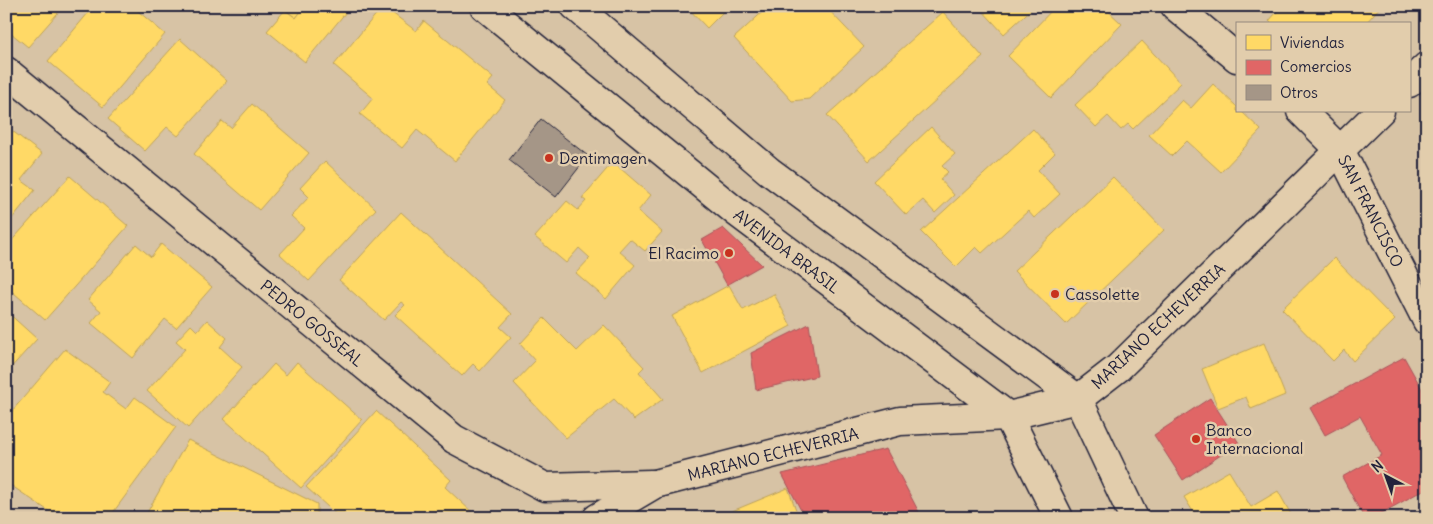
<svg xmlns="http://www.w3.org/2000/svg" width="1433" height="524" viewBox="0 0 1433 524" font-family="Delius,sans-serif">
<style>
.homes{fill:#ffd966;stroke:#bda259}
.shops{fill:#e06666;stroke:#a75259}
.building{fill:#a59687;stroke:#22223b}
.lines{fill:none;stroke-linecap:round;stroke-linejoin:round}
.street-casing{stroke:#22223b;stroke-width:31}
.secondary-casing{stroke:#22223b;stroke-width:31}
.street{stroke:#e2cdac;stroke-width:28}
.secondary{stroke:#e2cdac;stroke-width:28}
.poi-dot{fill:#c8321e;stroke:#e2cdac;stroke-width:2}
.labels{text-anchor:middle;stroke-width:5;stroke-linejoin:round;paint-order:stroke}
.poi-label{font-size:16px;fill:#22223b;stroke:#e2cdac;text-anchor:start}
.street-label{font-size:16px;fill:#22223b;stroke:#e2cdac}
</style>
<rect width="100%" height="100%" fill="#d7c3a5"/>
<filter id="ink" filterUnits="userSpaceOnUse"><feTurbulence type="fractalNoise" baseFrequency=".02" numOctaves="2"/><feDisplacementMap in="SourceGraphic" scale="10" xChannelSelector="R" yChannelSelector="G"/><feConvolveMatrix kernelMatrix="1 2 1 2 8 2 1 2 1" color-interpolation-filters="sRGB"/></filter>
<g filter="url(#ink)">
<g class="homes">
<path d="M6 6H64L28 47 6 29Z"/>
<path d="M94 6H98L104 11 109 6H132L165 34 103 107 48 61Z"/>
<path d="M281 6H305L296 18Z"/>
<path d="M305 6H351L305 62 267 31 285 10 296 18Z"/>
<path d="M383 6 416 31 424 21 493 78 487 85 505 100 455 161 417 130 402 148 360 114 373 98 334 65Z"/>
<path d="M686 6H729L707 28Z"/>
<path d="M769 6H825L864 47 809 99 792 101 734 38Z"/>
<path d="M981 6H1035L1004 34 980 8Z"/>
<path d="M1056 6H1103L1122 24 1051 98 1008 56Z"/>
<path d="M1282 6H1381L1365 24H1272L1269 21Z"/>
<path d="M943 12 983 57 869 161 827 115Z"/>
<path d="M180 39 227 81 178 136 167 127 145 151 108 119Z"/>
<path d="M1142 41 1181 83 1133 129 1128 124 1121 130 1108 116 1096 127 1075 105Z"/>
<path d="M1213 84 1237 107V111H1241L1261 130 1221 172 1187 141 1172 156 1149 135 1182 100 1191 108Z"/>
<path d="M252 104 309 153 259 210 194 154 222 121 231 128Z"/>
<path d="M6 126 42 154 21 180 35 190 10 221 6 219Z"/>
<path d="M931 127 955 154 942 166 948 172 940 179 954 195 935 213 923 200 906 215 874 181Z"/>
<path d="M1033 129 1055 153 1038 170 1060 194 1034 218 1028 211 982 253 976 247 956 267 921 232Z"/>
<path d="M325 161 376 209 309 281 280 254 304 228 291 216 309 197 300 188Z"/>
<path d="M613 162 651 195 638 211 662 232 645 251 630 239 619 251 635 265 606 299 576 273 590 258 579 248 566 263 535 237 567 201 578 210 586 201 582 198Z"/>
<path d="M70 176 128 226 45 320 6 286V247Z"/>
<path d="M1113 177 1164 230 1066 324 1014 271Z"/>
<path d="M401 212 512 314 500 327 511 337 480 371 473 364 462 376 395 315 405 305 401 302 384 320 339 280Z"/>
<path d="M136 244 151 257 161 244 212 287 176 328 165 319 133 358 91 323 101 311 88 300Z"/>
<path d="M1334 258 1395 320 1353 361 1344 350 1333 361 1282 309Z"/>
<path d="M729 285 743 310 774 294 791 326 703 373 672 316Z"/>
<path d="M6 311 37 339 6 373Z"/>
<path d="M544 318 577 351 604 325 644 367 639 372 663 399 634 420 614 399 566 438 514 383 535 361 520 344Z"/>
<path d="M207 320 227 338 220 347 242 367 188 428 147 391 185 349 176 341 191 325 197 331Z"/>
<path d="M1264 343 1285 395 1251 409 1246 397 1218 408 1202 369Z"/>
<path d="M65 349 110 382 103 392 126 409 135 397 176 427 109 518H59L6 482V418Z"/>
<path d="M297 362 362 420 301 488 224 419 274 364 286 375Z"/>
<path d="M376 411 451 480 445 487 473 513 468 518H340L306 487Z"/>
<path d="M188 440 317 504V518H144Z"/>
<path d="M1229 471 1251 507 1278 491 1293 518H1197L1184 497Z"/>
<path d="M788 488 799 518H727L725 514Z"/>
</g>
<g class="shops">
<path d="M723 228 762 265 727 285 702 240Z"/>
<path d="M809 324 817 376 756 390 751 353Z"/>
<path d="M1404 357 1427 398V488L1373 518H1364L1342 477 1382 455 1360 416 1325 435 1310 408Z"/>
<path d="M1210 398 1239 443 1183 480 1154 435Z"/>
<path d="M886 449 922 518H805L782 474Z"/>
</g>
<path class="building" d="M541 119 588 156 556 197 509 160Z"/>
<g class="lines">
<g class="street-casing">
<g id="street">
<path d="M1175 6 1237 58"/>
<path d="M6 71 454 439 545 487 651 484"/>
<path d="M1409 83 1427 66"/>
<path d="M1301 111 1340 150 1427 321"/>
<path d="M597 518 655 484 900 421 1008 416 1078 399 1118 368 1380 111"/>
</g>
</g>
<g class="secondary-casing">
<g id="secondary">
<path d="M484 6 735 211 1008 416 1059 518"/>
<path d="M575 6 769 171 1078 399 1134 518"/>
</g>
</g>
<use href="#street" class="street"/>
<use href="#secondary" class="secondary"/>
</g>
</g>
<g class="poi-dot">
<circle cx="549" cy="158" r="5"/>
<circle cx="729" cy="253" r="5"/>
<circle cx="1055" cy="294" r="5"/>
<circle cx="1196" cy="439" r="5"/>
</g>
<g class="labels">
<g class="poi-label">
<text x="559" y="164">Dentimagen</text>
<text x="719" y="259" text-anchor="end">El Racimo</text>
<text x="1065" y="300">Cassolette</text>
<text x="1206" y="436">Banco<tspan x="1206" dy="18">Internacional</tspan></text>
</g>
<g class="street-label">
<text transform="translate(1371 211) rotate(63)" y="6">SAN FRANCISCO</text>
<text transform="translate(787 251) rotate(37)" y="6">AVENIDA BRASIL</text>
<text transform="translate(312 323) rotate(39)" y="6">PEDRO GOSSEAL</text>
<text transform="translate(1158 326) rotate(-43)" y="6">MARIANO ECHEVERRIA</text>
<text transform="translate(773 454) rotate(-14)" y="6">MARIANO ECHEVERRIA</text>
</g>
</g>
<rect width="1433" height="524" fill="none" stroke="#e2cdac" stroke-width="25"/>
<rect x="12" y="12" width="1408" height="499" fill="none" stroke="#22223b" stroke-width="2" filter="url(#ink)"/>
<rect x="1236" y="22" width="175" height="90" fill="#e2cdac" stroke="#95897f"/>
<rect x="1246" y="35" width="25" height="15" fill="#ffd966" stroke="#95897f"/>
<text x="1280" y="48" font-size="15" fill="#22223b">Viviendas</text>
<rect x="1246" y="60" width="25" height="15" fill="#e06666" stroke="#95897f"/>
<text x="1280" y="72" font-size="15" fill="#22223b">Comercios</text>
<rect x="1246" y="85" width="25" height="15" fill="#a59687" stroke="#95897f"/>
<text x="1280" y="98" font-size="15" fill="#22223b">Otros</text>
<g transform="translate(1386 476) rotate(319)" stroke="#e2cdac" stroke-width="4" paint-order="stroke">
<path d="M0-4L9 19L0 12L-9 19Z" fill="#22223b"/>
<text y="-8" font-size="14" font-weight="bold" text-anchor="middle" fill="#22223b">N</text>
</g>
</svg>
